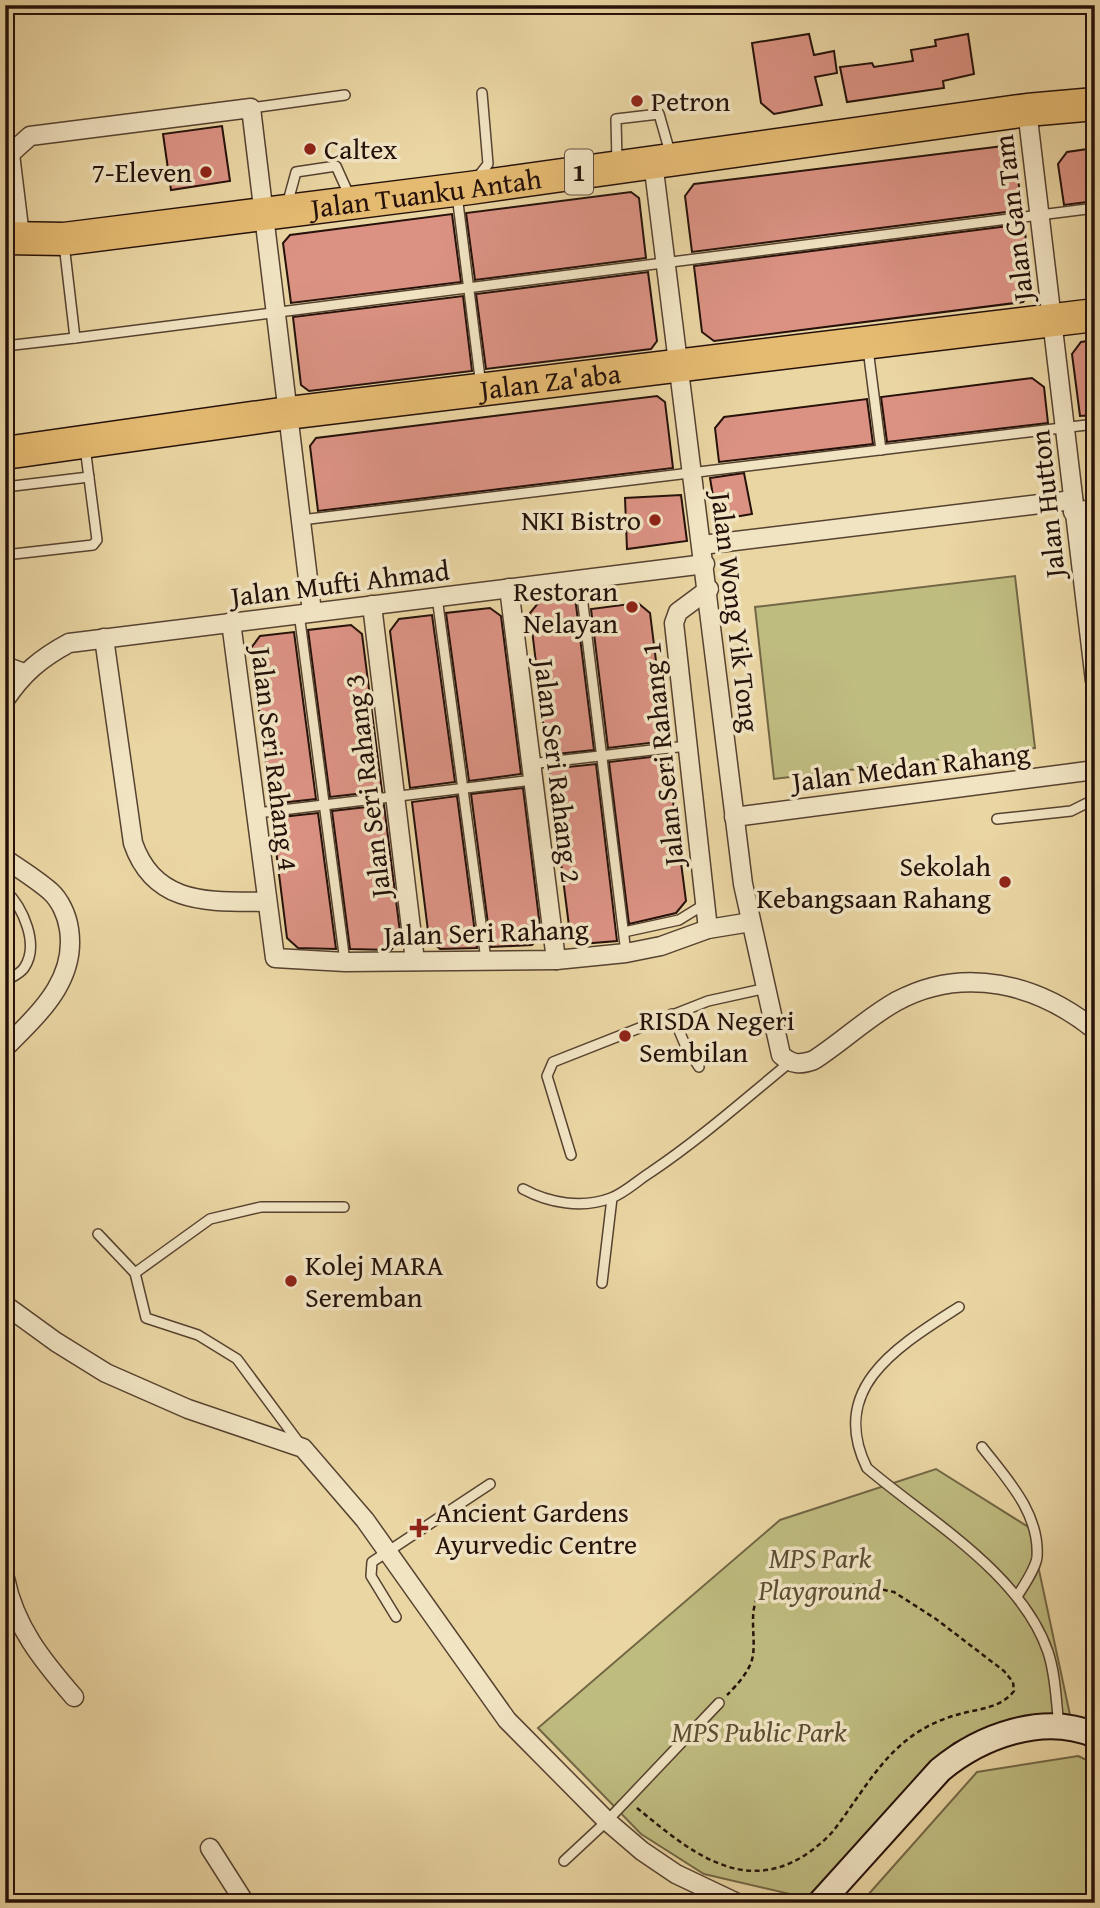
<svg xmlns="http://www.w3.org/2000/svg" width="1100" height="1908" viewBox="0 0 1100 1908" font-family="'Gentium Book Plus',serif">
<style>
.green{fill:#bfbc80;stroke:#726645;stroke-width:2}
.building{fill:#db9283;stroke:#25110a;stroke-width:2}
.lines{fill:none;stroke-linecap:round;stroke-linejoin:round}
.lane-casing{stroke:#564230;stroke-width:12}
.street-casing{stroke:#564230;stroke-width:21}
.secondary-casing{stroke:#25110a;stroke-width:28}
.highway-casing{stroke:#25110a;stroke-width:35}
.path{stroke:#25110a;stroke-width:2.5;stroke-dasharray:5 3.5;stroke-linecap:butt}
.lane{stroke:#f1e4c3;stroke-width:9}
.street{stroke:#f1e4c3;stroke-width:18}
.secondary{stroke:#f1e4c3;stroke-width:24}
.highway{stroke:#e5bb72;stroke-width:32}
.poi-dot{fill:#8f2418;stroke:#f1e4c3;stroke-width:2.5}
.labels{text-anchor:middle;stroke-width:7;stroke-linejoin:round;paint-order:stroke}
.shield{fill:#f1e4c3;stroke:#625042;stroke-width:2}
.shield-label{font-size:26px;font-weight:bold;fill:#25110a}
.poi-label{font-size:28px;fill:#25110a;stroke:#f1e4c3;text-anchor:start}
.street-label{font-size:28px;fill:#25110a;stroke:#f1e4c3}
.park-label{font-size:28px;font-style:italic;fill:#5b4d33;stroke:#f1e4c3}
</style>
<rect width="100%" height="100%" fill="#ead6a3"/>
<filter id="stains"><feTurbulence type="fractalNoise" baseFrequency=".00286" numOctaves="4"/><feColorMatrix values="0 0 0 0 .2 0 0 0 0 .09 0 0 0 0 .02 0 0 0 .5 -.17"/></filter>
<radialGradient id="worn" r=".72"><stop offset=".6" stop-color="#630" stop-opacity="0"/><stop offset="1" stop-color="#630" stop-opacity=".3"/></radialGradient>
<g class="green">
<path d="M1015 576 1035 748 774 779 755 607Z"/>
<path d="M936 1469 1030 1528 1070 1715 1047 1714 1001 1723 954 1743 912 1784 807 1898 704 1874 641 1834 538 1728 780 1520Z"/>
<path d="M1078 1756 1095 1764V1903H866L867 1896 977 1772Z"/>
</g>
<g class="building">
<path d="M809 34 814 55 834 51 837 73 815 77 822 105 774 114 761 103 752 43Z"/>
<path d="M968 34 974 74 943 81 944 88 847 102 840 67 872 63 874 67 913 61 911 50 936 46 935 40Z"/>
<path d="M222 126 230 181 171 190 163 134Z"/>
<path d="M1003 146 1015 155 1022 210 692 252 685 196 694 184Z"/>
<path d="M1095 148V201L1064 205 1058 164 1067 152Z"/>
<path d="M631 192 639 198 646 258 475 280 466 213Z"/>
<path d="M452 214 461 282 291 303 283 243 290 235Z"/>
<path d="M1024 224 1032 291 1023 302 714 341 702 332 694 266Z"/>
<path d="M648 272 657 341 651 349 486 369 476 294Z"/>
<path d="M463 296 472 371 309 391 301 385 293 317Z"/>
<path d="M1095 340V415L1080 416 1072 354 1081 342Z"/>
<path d="M1032 378 1044 387 1048 423 887 442 881 397Z"/>
<path d="M657 396 665 402 673 468 318 511 310 446 316 438Z"/>
<path d="M867 399 873 444 719 462 715 428 724 417Z"/>
<path d="M744 473 752 514 717 520 710 478Z"/>
<path d="M681 495 687 541 627 549 625 498Z"/>
<path d="M575 597 594 750 547 755 530 613 539 602Z"/>
<path d="M638 603 650 613 666 741 608 748 591 609Z"/>
<path d="M490 608 501 616 521 774 469 781 446 613Z"/>
<path d="M432 615 455 782 410 788 390 631 399 619Z"/>
<path d="M351 625 362 634 382 791 330 797 308 630Z"/>
<path d="M294 632 316 799 271 804 251 648 260 636Z"/>
<path d="M667 755 686 901 676 913 629 924 609 762Z"/>
<path d="M596 764 617 941 581 944 570 934 549 769Z"/>
<path d="M523 788 541 935 532 945 491 947 471 794Z"/>
<path d="M457 796 477 948 440 949 429 939 412 802Z"/>
<path d="M384 805 401 940 391 950 350 949 332 811Z"/>
<path d="M318 813 336 949 298 948 287 938 272 818Z"/>
</g>
<g class="lines">
<g class="lane-casing">
<g id="lane">
<path d="M251 108 345 95"/>
<path d="M617 162 616 119 659 114 671 156"/>
<path d="M477 178 488 164 482 93"/>
<path d="M457 195 481 386"/>
<path d="M287 205 296 172 336 166 350 197"/>
<path d="M64 244 75 338 1095 208"/>
<path d="M5 346 75 338"/>
<path d="M868 349 881 450"/>
<path d="M5 487 89 477"/>
<path d="M301 520 1095 424"/>
<path d="M5 555 93 545 97 540 85 447"/>
<path d="M580 580 626 953"/>
<path d="M437 597 486 960"/>
<path d="M299 613 345 962"/>
<path d="M530 764 687 746"/>
<path d="M257 813 533 780"/>
<path d="M997 819 1071 811 1095 799"/>
<path d="M5 890C23 907 40 945 24 968 20 974 12 977 5 981"/>
<path d="M624 932 679 920 705 904"/>
<path d="M672 1014 686 1047 699 1067"/>
<path d="M571 1155 547 1076 553 1062 708 1001 767 988"/>
<path d="M523 1189C549 1203 582 1209 611 1198 625 1193 638 1180 651 1172 700 1139 744 1100 789 1063"/>
<path d="M98 1234 135 1273 146 1318 198 1335 237 1359 300 1444"/>
<path d="M135 1273 210 1219 261 1207H344"/>
<path d="M602 1283 612 1198"/>
<path d="M959 1307C900 1345 827 1387 867 1468 928 1520 1021 1573 1048 1652 1056 1676 1056 1702 1059 1726"/>
<path d="M982 1447C1006 1478 1040 1513 1037 1557 1036 1568 1024 1585 1018 1595"/>
<path d="M396 1617 371 1576 372 1562 490 1484"/>
<path d="M564 1861 607 1821 719 1703"/>
</g>
</g>
<g class="street-casing">
<g id="street">
<path d="M1027 110 1095 681"/>
<path d="M653 162 743 884 781 1055C792 1065 800 1065 814 1060 842 1042 868 1017 897 1001 964 965 1038 984 1095 1030"/>
<path d="M20 236 10 154 30 136 251 108 312 612"/>
<path d="M1073 512 1095 509"/>
<path d="M702 545 1073 500"/>
<path d="M509 588 556 960"/>
<path d="M372 605 415 961"/>
<path d="M231 622 275 958 345 962 556 960 626 953 661 946 708 929 751 922"/>
<path d="M104 638 133 843C155 907 211 901 267 902"/>
<path d="M5 666 24 673"/>
<path d="M5 700C23 673 41 658 69 643L705 564"/>
<path d="M734 817 1095 770"/>
<path d="M5 859C20 869 36 879 50 891 60 900 67 915 69 929 77 981 38 1014 5 1048"/>
<path d="M708 929 674 623 678 612 709 589"/>
<path d="M5 1305 56 1342 106 1373 188 1409 303 1448 365 1520 507 1720 607 1821 642 1851 676 1874 737 1903"/>
<path d="M5 1578C15 1627 42 1660 74 1697"/>
<path d="M210 1848 245 1903"/>
</g>
</g>
<g class="secondary-casing">
<path id="secondary" d="M820 1903 940 1770C981 1736 1043 1713 1095 1735"/>
</g>
<g class="highway-casing">
<g id="highway">
<path id="s1" d="M5 238 64 239 470 188 1027 110 1095 104"/>
<path id="s2" d="M5 453 288 413 1095 315"/>
</g>
</g>
<path class="path" d="M637 1808C685 1847 739 1895 802 1857 813 1850 826 1840 834 1830 858 1799 877 1763 908 1739 922 1728 939 1720 956 1715 976 1709 1000 1709 1014 1691L1013 1682 1004 1671 936 1619 894 1592 856 1584 819 1595 777 1589 762 1592C747 1606 756 1635 753 1655 751 1670 737 1685 727 1695"/>
<use href="#lane" class="lane"/>
<use href="#street" class="street"/>
<use href="#secondary" class="secondary"/>
<use href="#highway" class="highway"/>
</g>
<g class="poi-dot">
<circle cx="637" cy="101" r="7"/>
<circle cx="310" cy="149" r="7"/>
<circle cx="206" cy="172" r="7"/>
<circle cx="655" cy="520" r="7"/>
<circle cx="632" cy="607" r="7"/>
<circle cx="1005" cy="882" r="7"/>
<circle cx="625" cy="1036" r="7"/>
<circle cx="291" cy="1281" r="7"/>
<path d="M415.5 1517.5h7v7h7v7h-7v7h-7v-7h-7v-7h7z"/>
</g>
<g class="labels">
<rect class="shield" x="565" y="149.5" width="28" height="45" rx="5"/>
<g class="shield-label">
<text x="579" y="181">1</text>
</g>
<g class="poi-label">
<text x="651" y="111">Petron</text>
<text x="324" y="159">Caltex</text>
<text x="192" y="182" text-anchor="end">7-Eleven</text>
<text x="641" y="530" text-anchor="end">NKI Bistro</text>
<text x="618" y="601" text-anchor="end">Restoran<tspan x="618" dy="32">Nelayan</tspan></text>
<text x="991" y="876" text-anchor="end">Sekolah<tspan x="991" dy="32">Kebangsaan Rahang</tspan></text>
<text x="639" y="1030">RISDA Negeri<tspan x="639" dy="32">Sembilan</tspan></text>
<text x="305" y="1275">Kolej MARA<tspan x="305" dy="32">Seremban</tspan></text>
<text x="435" y="1522">Ancient Gardens<tspan x="435" dy="32">Ayurvedic Centre</tspan></text>
</g>
<g class="street-label">
<text dy="10" stroke="none"><textPath href="#s1" startOffset="424">Jalan Tuanku Antah</textPath></text>
<text transform="translate(1013 218) rotate(-97)" y="10">Jalan Gan Tam</text>
<text dy="10" stroke="none"><textPath href="#s2" startOffset="550">Jalan Za'aba</textPath></text>
<text transform="translate(1047 504) rotate(-96)" y="10">Jalan Hutton</text>
<text transform="translate(340 583) rotate(-7)" y="10">Jalan Mufti Ahmad</text>
<text transform="translate(736 612) rotate(83)" y="10">Jalan Wong Yik Tong</text>
<text transform="translate(662 754) rotate(-96)" y="10">Jalan Seri Rahang 1</text>
<text transform="translate(275 759) rotate(83)" y="10">Jalan Seri Rahang 4</text>
<text transform="translate(911 767) rotate(-7)" y="10">Jalan Medan Rahang</text>
<text transform="translate(558 771) rotate(83)" y="10">Jalan Seri Rahang 2</text>
<text transform="translate(367 786) rotate(-97)" y="10">Jalan Seri Rahang 3</text>
<text transform="translate(486 932) rotate(-2)" y="10">Jalan Seri Rahang</text>
</g>
<g class="park-label">
<text x="820" y="1568">MPS Park<tspan x="820" dy="32">Playground</tspan></text>
<text x="759" y="1742">MPS Public Park</text>
</g>
</g>
<rect width="1100" height="1908" fill="none" stroke="#ead6a3" stroke-width="28"/>
<rect x="7" y="7" width="1086" height="1894" fill="none" stroke="#25110a" stroke-width="3.5"/>
<rect x="14" y="14" width="1072" height="1880" fill="none" stroke="#25110a" stroke-width="2"/>
<rect width="100%" height="100%" filter="url(#stains)"/>
<rect width="100%" height="100%" fill="url(#worn)"/>
</svg>
